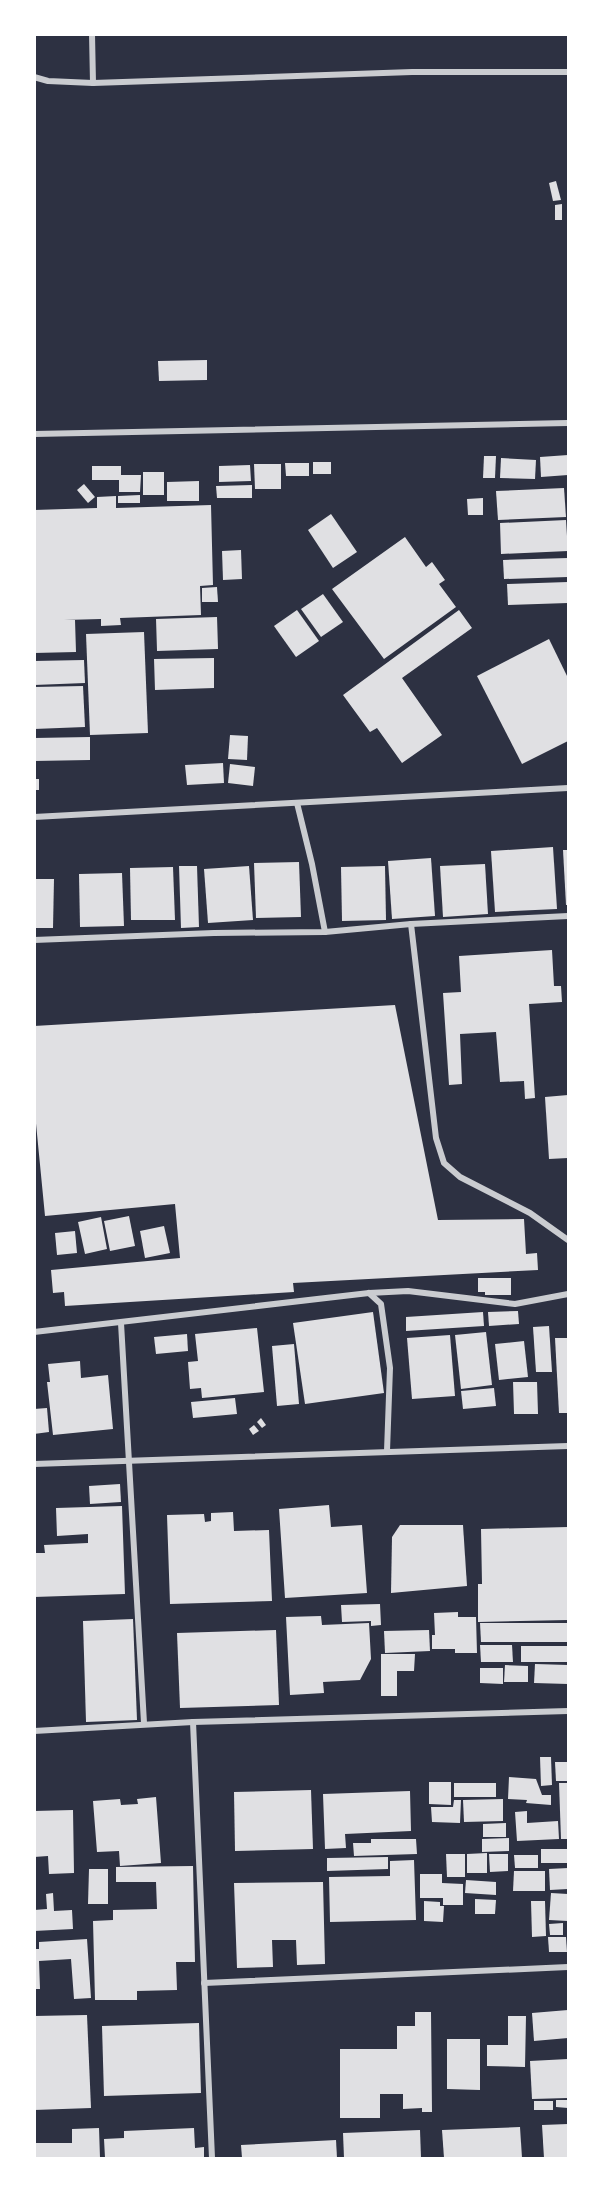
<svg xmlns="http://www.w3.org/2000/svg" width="603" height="2193" viewBox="0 0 603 2193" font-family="'Noto Sans',sans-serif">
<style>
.building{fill:#e0e0e3}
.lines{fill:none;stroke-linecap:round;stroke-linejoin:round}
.minor{stroke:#caccd0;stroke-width:6}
</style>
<rect width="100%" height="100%" fill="#2d3142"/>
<g class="building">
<path d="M556 181 561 200 553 201 549 183Z"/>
<path d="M562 204V220H555V205Z"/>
<path d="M207 360V380L159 381 158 361Z"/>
<path d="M568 455V475L541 477 540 457Z"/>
<path d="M484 456H496L495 478H483Z"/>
<path d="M501 458 536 460 535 479 500 478Z"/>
<rect x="313" y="462" width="18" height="12"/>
<path d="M285 463H309V476H286Z"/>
<path d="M254 464H281V489H255Z"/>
<path d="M250 465 251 481 219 482V466Z"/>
<path d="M92 466H121V475H141L140 492H119V480H92Z"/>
<rect x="143" y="472" width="21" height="23"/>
<path d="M199 481V501H167V482Z"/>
<path d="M84 484 95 497 88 503 77 490Z"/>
<path d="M252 485V498H217L216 486Z"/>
<path d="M564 488 566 517 498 520 496 491Z"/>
<path d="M140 495V503H118V496Z"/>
<path d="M116 496V508L211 505 213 585 200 586 201 615 120 618 121 625 101 626V619L64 620H75L76 652 34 653V510L97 508V497Z"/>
<path d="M483 498V515H468L467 499Z"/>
<path d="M331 514 357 552 333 568 308 530Z"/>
<path d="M566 520 568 551 501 554 500 523Z"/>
<path d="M405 537 426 567 432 562 445 580 439 584 456 607 384 659 332 589Z"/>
<path d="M241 550 242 579 223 580 222 551Z"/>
<path d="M568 558V577L504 579 503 560Z"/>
<path d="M568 582V603L508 605 507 584Z"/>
<path d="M217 587 218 602H202V588Z"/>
<path d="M323 594 343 622 321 637 301 609Z"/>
<path d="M297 610 319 641 296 657 274 626Z"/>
<path d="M459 610 472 628 402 678 442 735 402 763 377 728 370 732 343 695Z"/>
<path d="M217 617 218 649 157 651 156 619Z"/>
<path d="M144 632 148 733 90 735 86 634Z"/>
<path d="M549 639 568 678V741L522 764 477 676Z"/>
<path d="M214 658V688L155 690 154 659Z"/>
<path d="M84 660 85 683 34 685V661Z"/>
<path d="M83 686 85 727 34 729V687Z"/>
<path d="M230 735 248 736 247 760 228 759Z"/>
<path d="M90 737V760L34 761V738Z"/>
<path d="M223 763 224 783 187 785 185 765Z"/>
<path d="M230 764 255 767 253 786 228 783Z"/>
<rect x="34" y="779" width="5" height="11"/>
<path d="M553 847 557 909 495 912 491 851Z"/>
<path d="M563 850H568V905H566Z"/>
<path d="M431 858 435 916 392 919 388 861Z"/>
<path d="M299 862 301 917 256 918 254 863Z"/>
<path d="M485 864 488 914 443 917 440 866Z"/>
<path d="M179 866H197L199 927 181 928Z"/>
<path d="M249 866 253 920 208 923 204 869Z"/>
<path d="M385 866 386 920 342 921 341 867Z"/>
<path d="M173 867 175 920H131L130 868Z"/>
<path d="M122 873 124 926 80 927 79 874Z"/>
<path d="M34 879H54L53 928H34Z"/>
<path d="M552 950 554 986H561L562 1002 529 1004 535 1098 525 1099 524 1081 500 1082 496 1032 460 1034 462 1084 449 1085 443 993 461 992 459 956Z"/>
<path d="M395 1005 438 1220 524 1219 526 1254 537 1253 538 1270 293 1283 294 1292 65 1306 64 1292 53 1293 51 1270 180 1258 175 1204 45 1216 34 1103V1026Z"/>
<path d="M568 1095V1158L549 1159 545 1097Z"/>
<path d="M129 1216 135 1246 110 1251 104 1221Z"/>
<path d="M101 1217 107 1249 85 1254 78 1222Z"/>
<path d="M164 1226 170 1253 145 1258 140 1231Z"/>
<path d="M75 1231 77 1253 57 1255 55 1233Z"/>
<path d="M478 1278H511V1295H485V1292H478Z"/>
<path d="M518 1311 519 1324 489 1326 488 1312Z"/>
<path d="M373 1312 384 1393 305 1404 293 1323Z"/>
<path d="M483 1312 484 1326 406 1331V1317Z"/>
<path d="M549 1326 552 1372H536L533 1327Z"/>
<path d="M257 1328 264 1392 202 1398 201 1388 190 1389 188 1362 198 1361 195 1334Z"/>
<path d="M486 1332 492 1385 461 1389 455 1335Z"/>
<path d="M187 1334 188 1351 156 1354 154 1337Z"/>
<path d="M450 1335 455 1396 412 1399 407 1338Z"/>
<path d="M555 1338H568V1413H559Z"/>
<path d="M524 1341 528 1377 499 1380 495 1344Z"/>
<path d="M294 1344 299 1404 277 1406 272 1346Z"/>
<path d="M80 1361 81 1378 108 1375 113 1429 53 1435 47 1382H50L48 1364Z"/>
<path d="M513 1382H537L538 1414H514Z"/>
<path d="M494 1388 496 1406 463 1409 461 1391Z"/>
<path d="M235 1398 237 1414 193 1418 191 1402Z"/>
<path d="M47 1408 49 1432 34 1434V1409Z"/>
<path d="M261 1418 266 1425 262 1428 257 1422Z"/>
<path d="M254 1425 259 1431 253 1435 249 1429Z"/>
<path d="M120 1484 121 1502 90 1504 89 1486Z"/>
<path d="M329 1505 331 1527 362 1525 367 1593 285 1598 279 1509Z"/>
<path d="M122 1506 125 1594 34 1597V1553H45L44 1545 88 1543V1534L57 1536 56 1508Z"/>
<path d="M233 1512 234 1531 269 1530 272 1601 170 1604 167 1515 204 1514 205 1522 211 1521V1513Z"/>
<path d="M400 1525H463L467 1586 391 1593 392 1537Z"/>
<path d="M568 1527V1620L478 1622V1584H482L481 1529Z"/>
<path d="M380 1604 381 1625 371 1626V1621L342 1622 341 1605Z"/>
<path d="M458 1612V1617H476L477 1653H455V1649H432V1635H435L434 1613Z"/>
<path d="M321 1616 322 1625 369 1623 371 1659 360 1680 323 1682 324 1693 290 1695 286 1617Z"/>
<path d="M133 1619 137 1720 86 1722 83 1621Z"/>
<path d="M480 1623H568V1642H481Z"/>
<path d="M276 1630 279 1705 180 1708 177 1633Z"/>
<path d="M429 1630 430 1651 385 1653 384 1631Z"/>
<path d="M480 1645H512L513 1662H481Z"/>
<rect x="521" y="1646" width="47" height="16"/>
<path d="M381 1654H415L414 1671H397V1696H381Z"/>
<path d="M535 1664 568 1665V1684L534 1683Z"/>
<path d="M505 1665 528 1666V1682H504Z"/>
<path d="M480 1668H503V1684L480 1683Z"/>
<path d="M540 1757H551L552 1785 541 1786Z"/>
<path d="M555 1762H568V1781H556Z"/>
<path d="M509 1777 536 1779 542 1795H551V1805L526 1803 527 1800 508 1799Z"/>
<path d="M429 1782H451V1805L429 1804Z"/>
<rect x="454" y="1783" width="42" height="14"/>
<path d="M559 1783H568V1839H561Z"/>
<path d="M311 1790 313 1849 235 1851 234 1792Z"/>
<path d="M410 1791 411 1831 345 1834 346 1848 325 1849 323 1794Z"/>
<path d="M156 1797 161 1863 120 1866 119 1851 97 1852 93 1801 120 1799 121 1805 138 1804 137 1799Z"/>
<path d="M503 1799V1821L464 1822 463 1800Z"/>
<path d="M454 1800H461L460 1823 432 1822 431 1807H453Z"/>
<path d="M73 1810 74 1873 49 1874 48 1856 34 1857V1811Z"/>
<path d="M527 1811V1823L558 1821 559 1839 517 1841 515 1812Z"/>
<path d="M506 1823V1837H483V1824Z"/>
<path d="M509 1838V1851L482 1852V1839Z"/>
<path d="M371 1839H416L417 1854 354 1856 353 1843H371Z"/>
<rect x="541" y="1849" width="27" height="14"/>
<path d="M487 1853V1873H467V1854Z"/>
<path d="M446 1854H465V1877H447Z"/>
<path d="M489 1854H508V1871L490 1872Z"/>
<path d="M514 1855H538V1868H515Z"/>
<path d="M388 1857V1869L327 1871V1858Z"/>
<path d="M414 1860 416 1920 330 1922 329 1877 390 1876V1861Z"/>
<path d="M193 1866 195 1962H176L177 1990 137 1991V2000H95L93 1921 113 1920V1910L157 1909 156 1882H116V1867Z"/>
<path d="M568 1868V1889L550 1890 549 1869Z"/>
<path d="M89 1869H108V1904H88Z"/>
<path d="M514 1871H545V1891H513Z"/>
<path d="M420 1874H442V1883L463 1884V1905H443V1898H420Z"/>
<path d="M466 1880 496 1882V1895L465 1893Z"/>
<path d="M323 1882 325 1964 297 1965 296 1940H272L273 1967 237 1968 234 1883Z"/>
<path d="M53 1893 54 1911 72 1910 73 1929 34 1931V1910L47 1909 46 1894Z"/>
<path d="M551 1893 568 1894V1921L549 1920Z"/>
<path d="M475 1899 496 1900 495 1914H475Z"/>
<path d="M424 1901 440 1902V1906H444L443 1922 424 1921Z"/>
<path d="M531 1901H545L546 1936 532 1937Z"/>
<path d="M563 1923V1935H550L549 1924Z"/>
<path d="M548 1937H566L567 1952H549Z"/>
<path d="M87 1939 91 1998 74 1999 71 1959 39 1961 40 1989H34V1949H39V1942Z"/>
<path d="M568 2010V2038L534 2041 532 2013Z"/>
<path d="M415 2012H431L432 2112H422V2108L403 2109V2094H380V2118H340V2049H397V2026H415Z"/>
<path d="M87 2015 91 2108 34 2110V2016Z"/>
<path d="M508 2016H526L525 2067 487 2066V2045H508Z"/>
<path d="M199 2023 201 2093 104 2096 102 2026Z"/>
<path d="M447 2039H480V2090L447 2089Z"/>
<path d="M568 2059V2098L532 2099 530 2061Z"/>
<path d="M556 2100H568V2108L556 2107Z"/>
<rect x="534" y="2101" width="19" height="9"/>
<path d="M568 2124V2158H544L542 2125Z"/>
<path d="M520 2127 522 2158H444L442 2130Z"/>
<path d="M99 2128 100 2158H34V2143H72V2129Z"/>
<path d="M194 2128 195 2148 204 2147V2158H105L104 2139 124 2138V2131Z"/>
<path d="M420 2130 421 2158H344L343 2133Z"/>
<path d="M336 2140 337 2158H242L241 2145Z"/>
</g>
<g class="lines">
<g class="minor">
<path d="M92 34 93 83"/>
<path d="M34 77 48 81 93 83 412 72H568"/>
<path d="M34 434 568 423"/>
<path d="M297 803 312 864 325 932"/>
<path d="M34 817 568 788"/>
<path d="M411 924 436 1138 444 1163 460 1177 530 1213 568 1240"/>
<path d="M34 940 214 933 325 932 411 924 568 916"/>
<path d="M369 1293 381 1304 390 1368 387 1451"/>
<path d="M121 1323 144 1723"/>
<path d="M34 1332 369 1293 408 1291 515 1304 568 1294"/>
<path d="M34 1464 568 1446"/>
<path d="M193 1722 212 2158"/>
<path d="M34 1731 193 1722 568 1711"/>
<path d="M204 1983 568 1967"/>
</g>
</g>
<rect width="603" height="2193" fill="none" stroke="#ffffff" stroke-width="72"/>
</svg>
